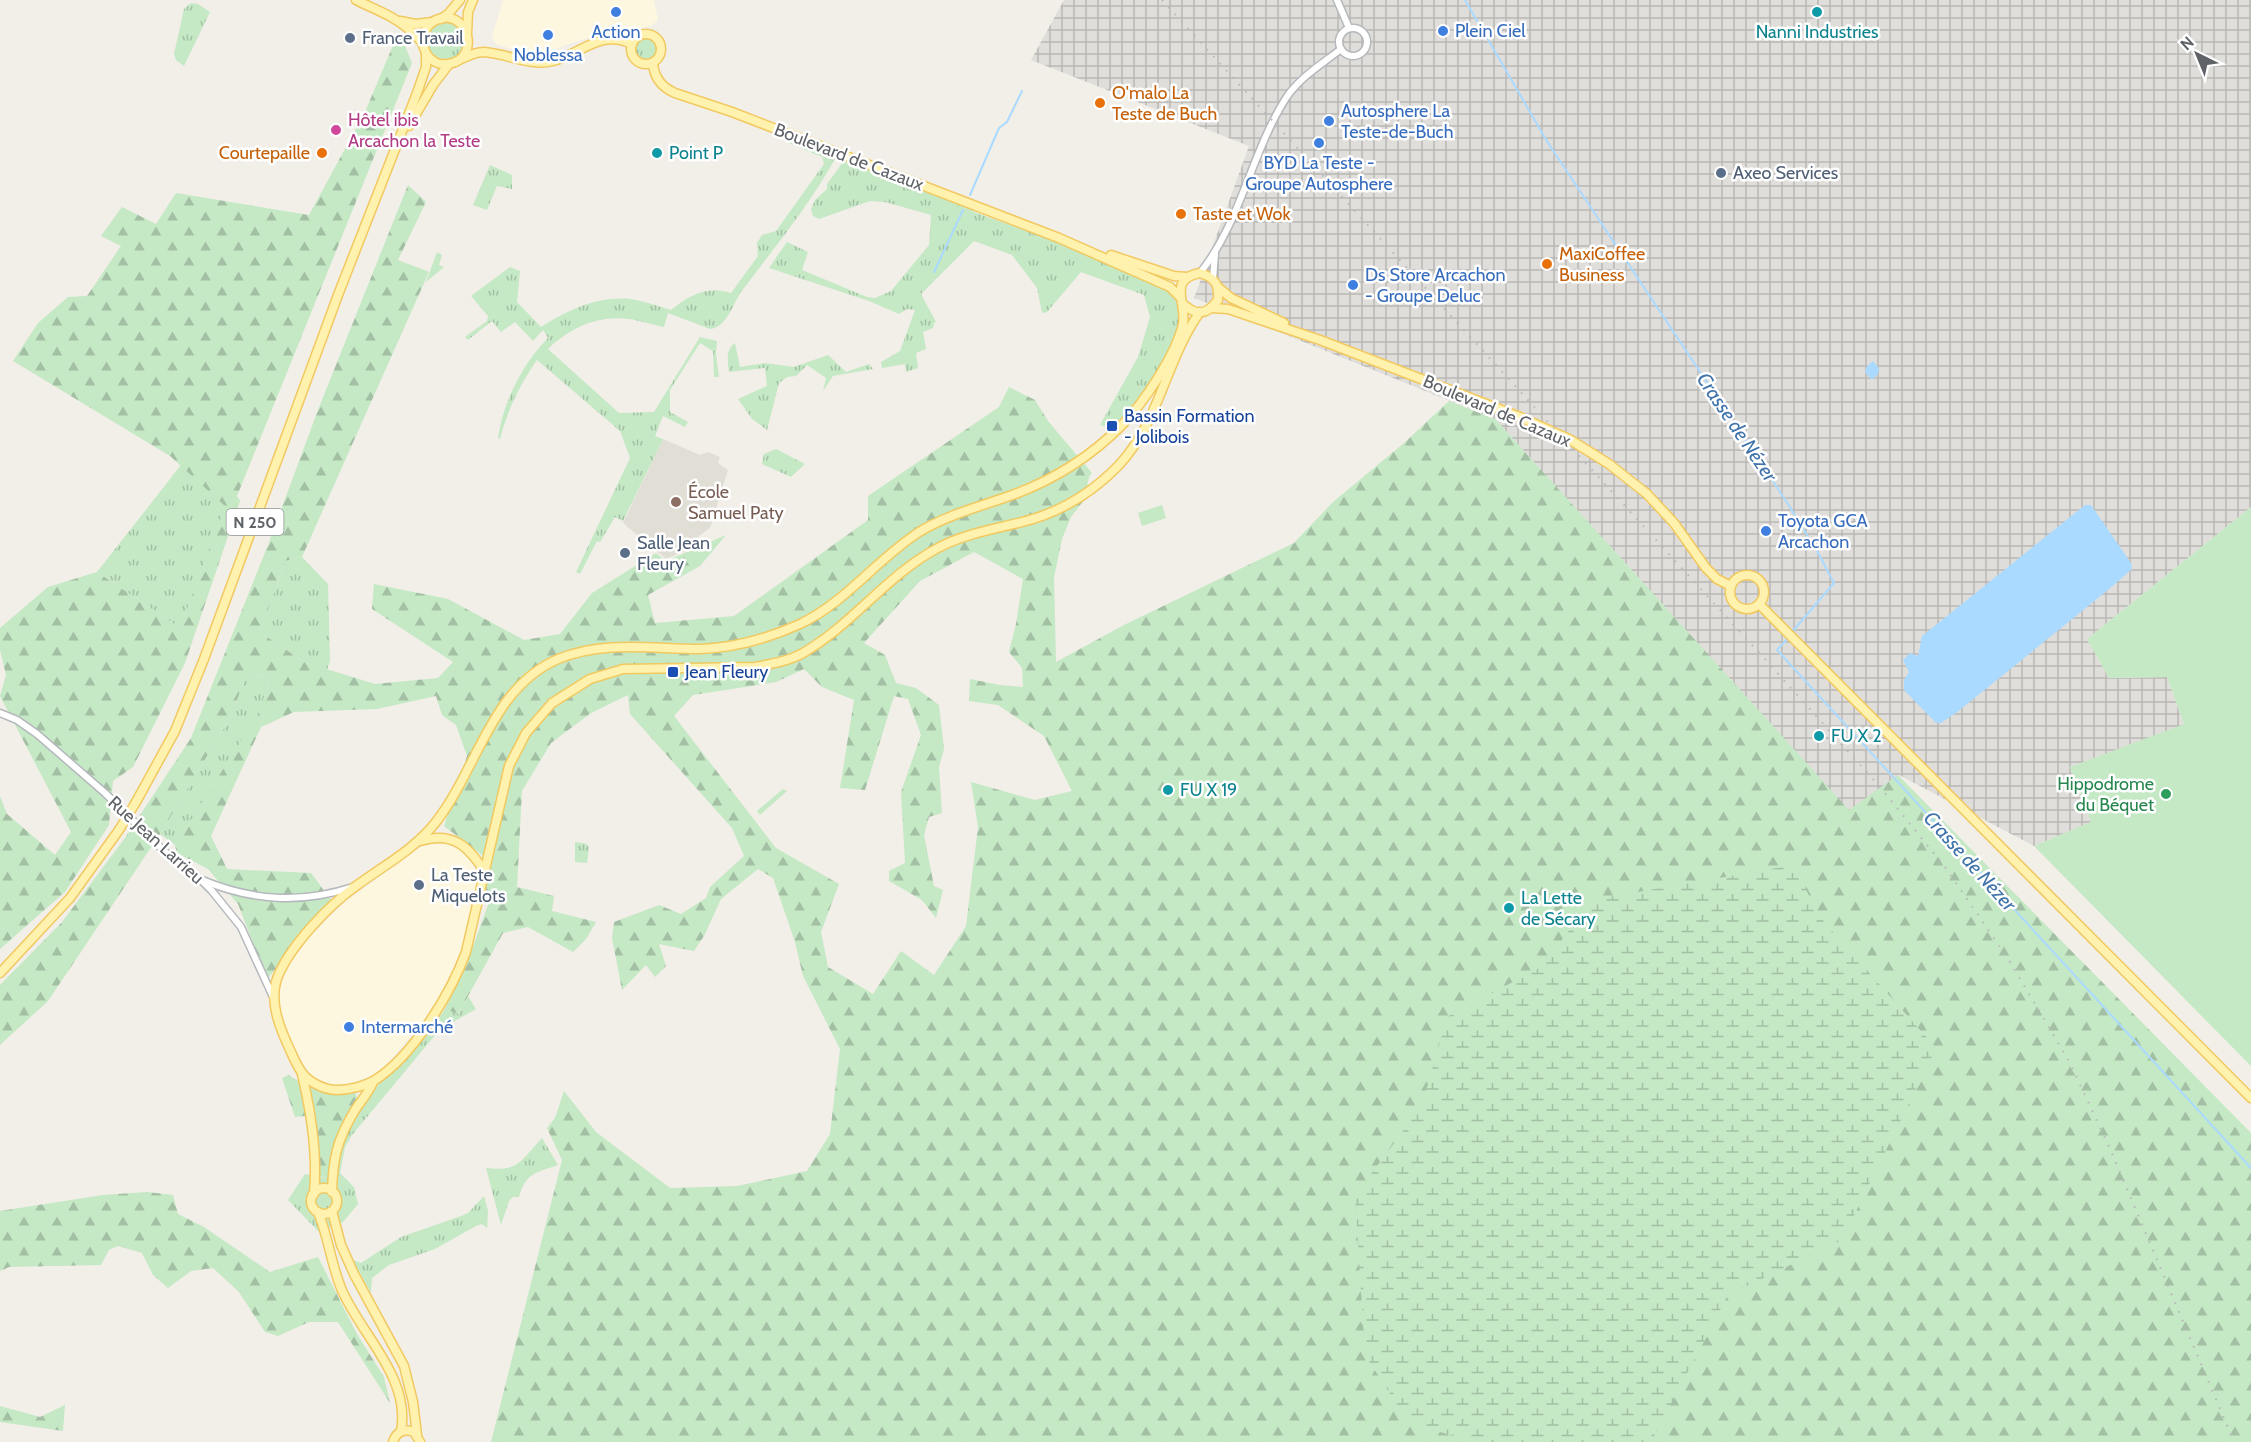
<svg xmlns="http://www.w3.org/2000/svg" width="2251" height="1442" viewBox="0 0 2251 1442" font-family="Cabin,sans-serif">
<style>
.commercial{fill:#fef7e0}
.industrial{fill:url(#industrial-grid)}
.education{fill:#e1ded6}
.grass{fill:url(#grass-tufts)}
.forest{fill:url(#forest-firs);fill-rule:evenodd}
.wetland{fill:url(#wetland-marsh)}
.park{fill:#c5e8c5}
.water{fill:#aadaff}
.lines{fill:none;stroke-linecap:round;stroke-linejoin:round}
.stream{stroke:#aadaff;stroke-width:2}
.minor-casing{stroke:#b5b8bc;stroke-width:9}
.major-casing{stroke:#f2c960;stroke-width:11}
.minor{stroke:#fff;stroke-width:6}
.major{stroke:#fff2af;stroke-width:8}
.rail{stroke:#b6b7b8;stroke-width:2;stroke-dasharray:1.5 8;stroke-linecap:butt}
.major-bridge-casing{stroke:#f2c960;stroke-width:11;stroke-linecap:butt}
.major-bridge{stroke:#fff2af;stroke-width:8}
.shop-dot{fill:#3f7fe0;stroke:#fff;stroke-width:2}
.culture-dot{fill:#0f9aa8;stroke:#fff;stroke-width:2}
.service-dot{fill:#5c6f8a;stroke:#fff;stroke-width:2}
.food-dot{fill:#e8710a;stroke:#fff;stroke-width:2}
.hotel-dot{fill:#d1479c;stroke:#fff;stroke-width:2}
.transit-dot{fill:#1a4fb4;stroke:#fff;stroke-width:2}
.education-dot{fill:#8d6e63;stroke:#fff;stroke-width:2}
.leisure-dot{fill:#2e9e5b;stroke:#fff;stroke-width:2}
.labels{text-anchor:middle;stroke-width:5;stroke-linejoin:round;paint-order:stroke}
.shield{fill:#fff;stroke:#8f9295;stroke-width:1.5}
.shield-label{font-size:16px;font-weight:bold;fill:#5f6368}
.shop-label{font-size:18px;fill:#366cbe;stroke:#fff;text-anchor:start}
.culture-label{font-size:18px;fill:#0d838f;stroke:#fff;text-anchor:start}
.service-label{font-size:18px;fill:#4e5e75;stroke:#fff;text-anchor:start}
.food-label{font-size:18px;fill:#c56008;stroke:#fff;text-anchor:start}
.hotel-label{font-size:18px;fill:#b23c85;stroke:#fff;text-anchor:start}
.street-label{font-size:18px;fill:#5f6368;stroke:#fff}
.transit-label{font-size:18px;fill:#164399;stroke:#fff;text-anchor:start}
.education-label{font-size:18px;fill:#785e54;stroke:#fff;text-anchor:start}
.leisure-label{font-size:18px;fill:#27864d;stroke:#fff;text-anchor:end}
.water-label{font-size:20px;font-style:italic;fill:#4174aa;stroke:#fff}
</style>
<defs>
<pattern id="industrial-grid" width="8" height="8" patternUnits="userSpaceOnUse" patternTransform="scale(1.5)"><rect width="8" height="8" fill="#e0deda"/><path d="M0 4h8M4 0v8" fill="none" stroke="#b9b8b5"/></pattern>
<pattern id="grass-tufts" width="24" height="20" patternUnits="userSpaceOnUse" patternTransform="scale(1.5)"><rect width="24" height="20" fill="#c5e8c5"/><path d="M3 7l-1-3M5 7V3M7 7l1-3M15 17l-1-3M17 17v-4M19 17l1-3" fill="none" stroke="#a3c0a4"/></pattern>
<pattern id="forest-firs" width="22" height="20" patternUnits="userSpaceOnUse" patternTransform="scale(1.5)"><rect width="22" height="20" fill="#c5e8c5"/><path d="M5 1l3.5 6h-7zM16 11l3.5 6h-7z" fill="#a3c0a4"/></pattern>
<pattern id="wetland-marsh" width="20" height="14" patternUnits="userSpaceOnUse" patternTransform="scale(1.5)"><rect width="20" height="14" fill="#c5e8c5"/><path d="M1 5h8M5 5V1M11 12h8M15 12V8" fill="none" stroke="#a3c0a4"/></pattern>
</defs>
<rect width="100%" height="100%" fill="#f1efe8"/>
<g class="commercial">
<path d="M503 0H654L658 20 651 26 584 39 534 56 496 44 492 37Z"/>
<path d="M436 842 449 844 459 848 471 861 478 877 465 939 451 975 429 1014 385 1067 373 1075 350 1084 330 1085 321 1082 312 1075 302 1062 289 1037 280 1012V981L293 959 313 933 345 902 422 846Z"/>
</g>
<path class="industrial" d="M1064 0H2251V507L2087 639 2109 678 2167 677 2184 725 2070 767 2091 822 2034 846 1899 775 1849 811 1495 419 1194 298 1249 146 1031 60Z"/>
<path class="education" d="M663 439 700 455 708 452 720 457 718 463 728 470 710 528 699 536 692 548 666 559 623 523Z"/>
<g class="grass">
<path d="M191 3 198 4 210 12 184 66 176 60 174 54 184 9Z"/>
<circle cx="446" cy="41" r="18"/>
<circle cx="646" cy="48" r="11"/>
<path d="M793 139 832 154 835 159C809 206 773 249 741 292 733 304 726 328 710 329L668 313 664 327C652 325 640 320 628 319 597 315 570 328 548 349L619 413 654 412 700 337 717 341 716 354 719 377H714L713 351 700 343 670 390V412L688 422 685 427 663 416 655 436 663 439 623 521 615 517 600 542 597 541 580 574 576 572 630 458 620 431 537 360C519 386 508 409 500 439L498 438C503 402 523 363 548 338L543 330 533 341 515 322 501 332 492 321 468 340 465 337 487 321 488 316 471 296 510 267 520 271 517 302 541 327C568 310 597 296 630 299 644 301 658 306 671 310 689 295 708 285 731 293L758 256 757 243 762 235 776 231 824 164 822 157 789 143Z"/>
<path d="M843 162H852L971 207 974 212 1061 243 1173 294C1198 328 1137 402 1115 429L1100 425 1138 357 1150 317 1144 295 1081 272 1047 312 1042 313 1037 288 1012 255 974 241 921 294 936 322 934 323 933 328 923 332 926 349 916 353 918 368 906 372 905 364 882 368 881 362 900 351 915 310 907 309 899 314 869 301 769 268 787 242 808 252 802 270 867 297 875 298 891 291 929 245 931 215 885 202 870 201 819 219 813 216 811 209 815 200 827 189V184Z"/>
<path d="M490 165 512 175V189L497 186 487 210 473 205Z"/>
<path d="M437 252 442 255 439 265 444 267 426 282Z"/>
<path d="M735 343 740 367 765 363 794 367 828 355 846 372 869 364 873 369 833 376 823 391 826 378 807 365 796 376 787 377 779 383 767 430 752 419 738 399 767 386 765 368 729 372C728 361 725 350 735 343Z"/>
<path d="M776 449 805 464 791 477 762 464 764 454Z"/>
<path d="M181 465 226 505 180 628 97 572Z"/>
<path d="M302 557 328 584 330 661 327 670 304 662 260 632 285 561Z"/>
<path d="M247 676 271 677 258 715 175 845 160 834 227 723Z"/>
<path d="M783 789 787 791 760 815 757 811Z"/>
<path d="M575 842 587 844 589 848 587 863 575 862Z"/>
<path d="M468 996 476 1009 448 1025 446 1022 352 1135 345 1147 340 1173 354 1187 358 1204 343 1222 319 1232 288 1200 305 1174 329 1179 344 1136 362 1106 386 1075 399 1067 427 1034 445 1009 458 1014Z"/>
<path d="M542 1138 558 1165C535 1173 526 1173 519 1197H513L509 1201 501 1225 486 1168C520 1172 521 1160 542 1138Z"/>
<path d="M484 1196 488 1211 487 1228 482 1224 476 1226 435 1249 389 1265 372 1278 371 1293 353 1260 361 1263 401 1237 461 1216 468 1213Z"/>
</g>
<g class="forest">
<path d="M399 31 412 63 237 496 240 501 185 663 133 767 113 781 109 825 65 892 0 949V796L7 814 55 855 71 832 0 696 6 675 0 650V628L48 587 97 572 180 628 225 506 170 456 13 361 38 323 68 297 87 296 121 246 101 236 122 207 156 224 176 193 309 215 365 112Z"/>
<path d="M408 185 426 202 398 260 429 272 302 557 285 561 260 632 304 662 375 684 438 678 453 662 372 609 374 584 448 599 524 640 560 634 592 593 656 553 666 561 726 535 700 566 648 595 655 623 734 616 868 520V496L999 407 1009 387 1035 400 1048 421 1092 473 1089 477 1084 500 1071 517 1062 539 1054 577 1056 662 1124 625 1294 543 1333 502 1404 443 1449 401 1495 419 1849 810 1898 775 2251 1133V1442H491L562 1160 547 1128 555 1118 564 1091 596 1132 670 1188 737 1186 807 1171 830 1134 840 1049 803 976 795 942 773 878 758 869 721 899 704 936 694 951 659 944 666 966 655 977 646 965 622 990 612 938 614 922 659 905 681 914 706 898 710 887 744 856 732 828 630 714 628 695 591 713 551 743 522 791 517 887 554 896 552 911 596 922 586 939 573 952 528 927 503 933 458 1014 445 1009 466 966 488 905 482 855 444 826 467 756 456 725 442 715 436 696 377 709 294 712 261 727 211 836 227 869 311 873 333 902 267 979 238 904 208 869 177 853 175 845 258 714 271 677 247 676 227 723 160 834 48 1001 0 1045V985L62 922 125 838 191 738 268 545 318 410ZM974 552 1023 579 1016 624 1009 652 1022 668 1023 687 1000 685 970 679 969 701 998 705 1044 736 1072 791 1035 800 971 782 978 827 966 926 934 975 901 951 873 994 828 967 821 932 839 884 776 848 674 716 693 695 776 682 804 669 822 687 854 700 840 788 865 790 894 696 908 699 921 735 901 792 905 863 889 871V881L922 900 936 918 943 890 934 886 924 835 929 817 942 813 939 767 944 749 939 705 916 688 896 683 885 655 864 643 920 581Z"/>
<path d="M289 1075C317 1093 322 1094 355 1093L362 1106 344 1136 329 1179 318 1176 315 1115 295 1117 282 1078Z"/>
<path d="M147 1192 173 1195 178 1214 204 1227 270 1272 318 1257 357 1334 384 1377 390 1403 338 1322H309L278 1336 265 1332 239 1292 213 1268 191 1271 168 1288 153 1275 142 1253 118 1246 109 1250 101 1265 9 1267 0 1271V1211L103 1195Z"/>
<path d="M65 1405 63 1431 0 1422V1406L40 1417Z"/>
</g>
<path class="wetland" d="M1794 865 1819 916 1936 1048 1842 1240 1728 1295 1651 1442H1474L1409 1423 1365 1355 1355 1196 1422 1105 1447 1017 1543 966 1591 900Z"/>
<g class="park">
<path d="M1162 505 1166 518 1142 526 1138 513Z"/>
<path d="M2251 507V1066L2034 846 2091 822 2070 767 2184 724 2167 677 2109 678 2087 639Z"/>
</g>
<g class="water">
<path d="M1873 361 1879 368 1878 374 1872 380 1865 372 1867 366Z"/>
<path d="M2085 505H2091L2131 563 2132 569 2108 590 1956 713 1941 723H1936L1904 690V680L1909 672 1903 660 1910 653 1918 656 1922 636Z"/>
</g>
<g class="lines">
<g class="stream">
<path d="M1465 0 1548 143 1786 501 1817 551 1834 583 1792 632"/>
<path d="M970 195 999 128 1007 122 1022 91"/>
<path d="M934 272 963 210"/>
<path d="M1789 637 1777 650 2251 1168"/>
</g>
<g class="minor-casing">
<g id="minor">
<path d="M1337 0 1349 28"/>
<circle cx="1353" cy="42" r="14"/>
<path d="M1200 273C1241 222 1251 153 1286 98 1300 77 1322 64 1341 49"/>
<path d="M1213 279 1215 254"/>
<path d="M0 713 17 720 37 734 105 793 164 851 199 878 212 891 241 927 274 999"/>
<path d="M202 880C253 901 301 904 353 887"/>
</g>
</g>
<g class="major-casing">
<g id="major">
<path d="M356 0C376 10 397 17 413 33 415 36 421 40 422 43 425 49 425 55 431 59 435 63 442 65 448 64 483 59 467 6 436 20 426 25 423 33 422 43"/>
<path d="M441 19 448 14 460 0"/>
<path d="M400 21 416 24 432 22"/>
<path d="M467 33 468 12 473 0"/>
<circle cx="646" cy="49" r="15"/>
<path d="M461 59C468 56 476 52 483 52 507 53 529 67 553 61 582 54 599 29 632 44"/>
<path d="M653 63C654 77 661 87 675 93L732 112 1059 238 1170 287 1180 297"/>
<path d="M409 126 433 85 449 64"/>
<path d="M1111 255 1174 276 1187 277"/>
<path d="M1219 288 1231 298 1284 323"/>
<path d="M1182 303C1196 316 1206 316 1218 300 1219 285 1216 278 1200 273 1167 279 1187 303 1183 324 1176 355 1143 404 1121 426 1091 456 1055 479 1015 494 982 506 949 514 919 532 876 560 846 602 800 624 769 638 733 648 700 649 652 649 604 640 558 659 491 688 478 768 436 822 415 849 383 866 356 886 329 905 291 945 278 976 268 1001 280 1029 291 1052 294 1059 298 1067 302 1073 310 1083 325 1090 337 1090 349 1090 365 1086 375 1080 413 1056 451 993 466 952L509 766 526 733 552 703 590 679 623 669 755 667C771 664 789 661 803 653 852 625 886 576 936 549 961 535 990 530 1018 523 1058 514 1091 494 1119 465 1160 421 1166 359 1200 312"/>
<path d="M1212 308 1228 309 1320 340 1520 417 1569 439 1609 464 1647 494 1674 523 1706 568 1717 579 1731 586"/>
<circle cx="1747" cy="592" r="17"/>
<path d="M1759 604 2251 1098"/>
<path d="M136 802 175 731 204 659 338 295 417 93 426 67V54"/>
<path d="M420 841C453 831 468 846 485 872"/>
<path d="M0 973 70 898 119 830"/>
<path d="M302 1074C311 1112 318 1154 314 1194"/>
<circle cx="324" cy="1201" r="13"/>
<path d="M332 1192C333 1157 337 1140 355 1110 361 1101 369 1092 373 1082"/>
<path d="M332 1211 341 1245 354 1274 404 1366 413 1402 417 1435"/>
<path d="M318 1212C328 1236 331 1263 341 1288 360 1334 411 1377 401 1431"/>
<path d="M393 1442C396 1432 404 1428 414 1432L420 1442"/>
</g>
</g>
<use href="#minor" class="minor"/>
<use href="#major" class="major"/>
<path class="rail" d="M1162 0 1763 657 1880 787 1945 867 2007 957 2069 1061 2111 1151 2234 1442"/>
<g class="major-bridge-casing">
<path id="major-bridge" d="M119 830 136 802"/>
</g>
<use href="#major-bridge" class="major-bridge"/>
</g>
<g class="shop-dot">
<circle cx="616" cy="12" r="6"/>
<circle cx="1443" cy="31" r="6"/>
<circle cx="548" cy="35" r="6"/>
<circle cx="1329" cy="121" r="6"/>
<circle cx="1319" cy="143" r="6"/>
<circle cx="1353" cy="285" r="6"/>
<circle cx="1766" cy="531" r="6"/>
<circle cx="349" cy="1027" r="6"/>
</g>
<g class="culture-dot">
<circle cx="1817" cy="12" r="6"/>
<circle cx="657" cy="153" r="6"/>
<circle cx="1819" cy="736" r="6"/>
<circle cx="1168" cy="790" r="6"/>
<circle cx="1509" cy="908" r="6"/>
</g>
<g class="service-dot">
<circle cx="350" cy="38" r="6"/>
<circle cx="1721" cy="173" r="6"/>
<circle cx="625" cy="553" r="6"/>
<circle cx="419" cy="885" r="6"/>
</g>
<g class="food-dot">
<circle cx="1100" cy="103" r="6"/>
<circle cx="322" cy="153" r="6"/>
<circle cx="1181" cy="214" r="6"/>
<circle cx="1547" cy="264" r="6"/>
</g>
<circle class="hotel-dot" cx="336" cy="130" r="6"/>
<g class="transit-dot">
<rect x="1106" y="420" width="12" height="12" rx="3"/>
<rect x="667" y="666" width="12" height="12" rx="3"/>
</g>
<circle class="education-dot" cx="676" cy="502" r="6"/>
<circle class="leisure-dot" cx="2166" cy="794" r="6"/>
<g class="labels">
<rect class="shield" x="226.5" y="509" width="57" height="26" rx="4.5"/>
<g class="shield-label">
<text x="255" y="528">N 250</text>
</g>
<g class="shop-label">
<text x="1455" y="37">Plein Ciel</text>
<text x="616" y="38" text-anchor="middle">Action</text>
<text x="548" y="61" text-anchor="middle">Noblessa</text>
<text x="1341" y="117">Autosphere La<tspan x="1341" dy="21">Teste-de-Buch</tspan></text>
<text x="1319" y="169" text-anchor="middle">BYD La Teste -<tspan x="1319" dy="21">Groupe Autosphere</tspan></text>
<text x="1365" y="281">Ds Store Arcachon<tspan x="1365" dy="21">- Groupe Deluc</tspan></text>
<text x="1778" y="527">Toyota GCA<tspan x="1778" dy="21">Arcachon</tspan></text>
<text x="361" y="1033">Intermarché</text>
</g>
<g class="culture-label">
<text x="1817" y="38" text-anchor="middle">Nanni Industries</text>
<text x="669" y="159">Point P</text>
<text x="1831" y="742">FU X 2</text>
<text x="1180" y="796">FU X 19</text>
<text x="1521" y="904">La Lette<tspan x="1521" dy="21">de Sécary</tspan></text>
</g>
<g class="service-label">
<text x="362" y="44">France Travail</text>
<text x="1733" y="179">Axeo Services</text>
<text x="637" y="549">Salle Jean<tspan x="637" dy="21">Fleury</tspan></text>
<text x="431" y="881">La Teste<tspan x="431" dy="21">Miquelots</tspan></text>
</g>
<g class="food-label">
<text x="1112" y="99">O'malo La<tspan x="1112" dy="21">Teste de Buch</tspan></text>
<text x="310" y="159" text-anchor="end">Courtepaille</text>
<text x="1193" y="220">Taste et Wok</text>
<text x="1559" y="260">MaxiCoffee<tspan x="1559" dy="21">Business</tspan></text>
</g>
<g class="hotel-label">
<text x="348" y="126">Hôtel ibis<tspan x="348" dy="21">Arcachon la Teste</tspan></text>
</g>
<g class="street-label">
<text transform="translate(849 157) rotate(21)" y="6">Boulevard de Cazaux</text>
<text transform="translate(1497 411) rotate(23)" y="6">Boulevard de Cazaux</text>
<text transform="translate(156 840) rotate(42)" y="6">Rue Jean Larrieu</text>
</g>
<g class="transit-label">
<text x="1124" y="422">Bassin Formation<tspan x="1124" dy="21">- Jolibois</tspan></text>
<text x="685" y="678">Jean Fleury</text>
</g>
<g class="education-label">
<text x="688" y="498">École<tspan x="688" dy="21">Samuel Paty</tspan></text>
</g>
<g class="leisure-label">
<text x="2154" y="790">Hippodrome<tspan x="2154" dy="21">du Béquet</tspan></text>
</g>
<g class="water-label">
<text transform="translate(1737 427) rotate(56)" y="7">Crasse de Nézer</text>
<text transform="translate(1970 861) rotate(48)" y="7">Crasse de Nézer</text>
</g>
</g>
<g transform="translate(2197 54) rotate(317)" stroke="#ffffff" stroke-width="4.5" paint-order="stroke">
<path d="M0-4.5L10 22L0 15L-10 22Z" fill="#5f6368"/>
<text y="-9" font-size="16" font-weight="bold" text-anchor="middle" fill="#5f6368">N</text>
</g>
</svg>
